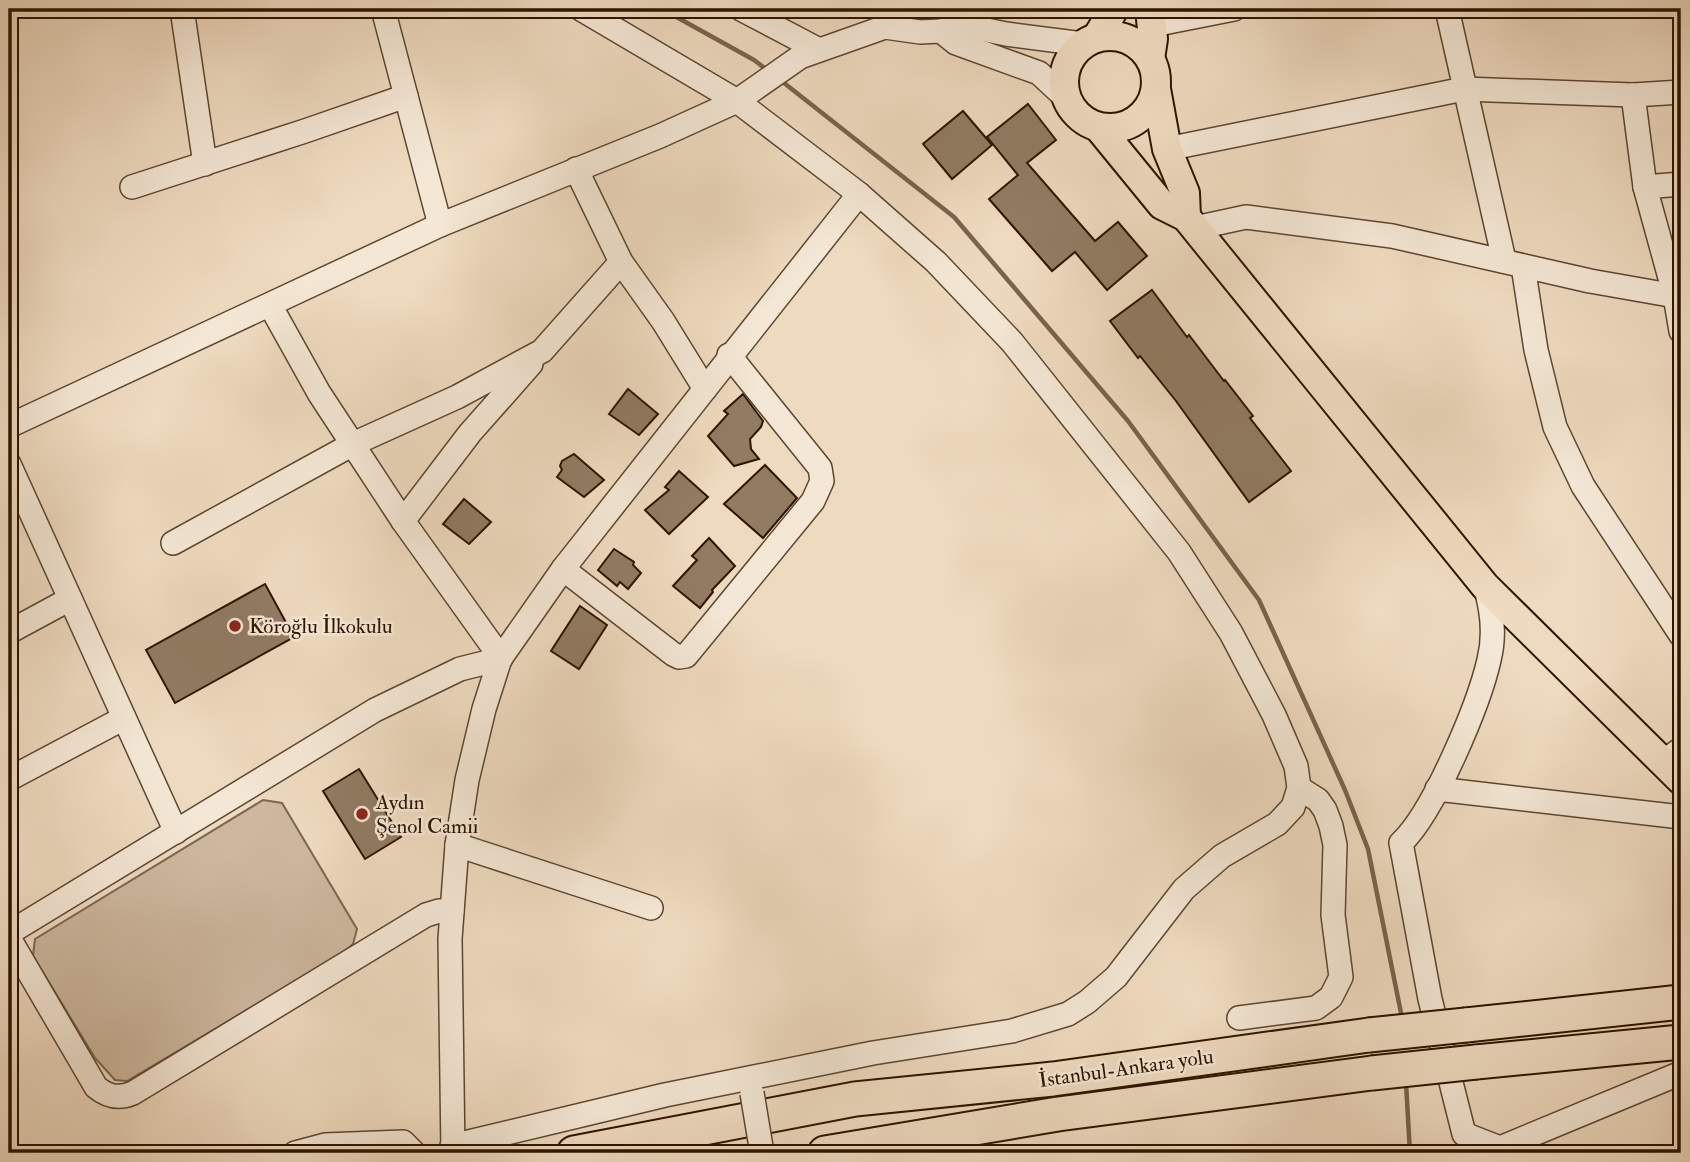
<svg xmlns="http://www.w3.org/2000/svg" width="1690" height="1162" viewBox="0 0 1690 1162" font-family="'IM FELL Double Pica',serif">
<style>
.green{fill:#cdb89f;stroke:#7d6650;stroke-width:2}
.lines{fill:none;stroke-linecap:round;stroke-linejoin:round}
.stream{stroke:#79634c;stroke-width:4.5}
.building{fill:#917b63;stroke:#2d1400;stroke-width:2}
.minor-casing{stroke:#5d4630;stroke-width:26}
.major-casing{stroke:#2d1400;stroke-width:32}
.highway-casing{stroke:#2d1400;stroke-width:37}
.minor{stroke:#f4e7d5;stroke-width:23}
.major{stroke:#eedabf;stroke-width:28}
.highway{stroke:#eedabf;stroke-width:33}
.minor-bridge-casing{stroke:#5d4630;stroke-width:26;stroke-linecap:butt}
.highway-bridge-casing{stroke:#2d1400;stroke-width:37;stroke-linecap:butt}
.minor-bridge{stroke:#f4e7d5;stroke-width:23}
.highway-bridge{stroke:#eedabf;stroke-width:33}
.poi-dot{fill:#8f2418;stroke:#f4e7d5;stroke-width:2.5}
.labels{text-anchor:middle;stroke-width:5;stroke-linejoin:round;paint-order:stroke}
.poi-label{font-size:21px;fill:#2d1400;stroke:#f4e7d5;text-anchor:start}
.street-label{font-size:21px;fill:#2d1400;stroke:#f4e7d5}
</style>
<rect width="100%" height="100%" fill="#eedabf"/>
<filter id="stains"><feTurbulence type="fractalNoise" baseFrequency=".00286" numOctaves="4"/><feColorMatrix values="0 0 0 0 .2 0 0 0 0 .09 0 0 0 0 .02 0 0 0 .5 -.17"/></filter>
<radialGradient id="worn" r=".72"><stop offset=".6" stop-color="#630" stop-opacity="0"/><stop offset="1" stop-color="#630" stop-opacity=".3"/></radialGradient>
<path class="green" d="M263 800 282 803 357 929 353 944 340 955 127 1081 115 1080 95 1058 33 956 35 939Z"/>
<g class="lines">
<g class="stream">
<path d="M662 9 754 60 767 70"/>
<path d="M779 79 954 217 1128 421 1259 600 1345 790 1368 849 1402 1018"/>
<path d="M1406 1083 1410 1153"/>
</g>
</g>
<g class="building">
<path d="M1028 104 1056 140 1027 163 1095 241 1118 222 1147 256 1107 290 1075 252 1052 271 989 199 1018 175 987 137Z"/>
<path d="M963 111 992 145 952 179 923 144Z"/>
<path d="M1152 290 1187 337 1189 335 1224 381 1225 380 1253 416 1250 418 1291 471 1249 502 1176 401 1140 356 1138 358 1110 321Z"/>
<path d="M628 389 658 414 639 435 609 414Z"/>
<path d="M743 394 763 421 761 427 750 439 751 449 759 459 734 466 708 436 728 414 724 411Z"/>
<path d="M574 454 604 480 584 497 557 477 562 470 560 466 562 461Z"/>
<path d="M765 465 797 498 763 538 724 504Z"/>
<path d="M679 471 708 497 669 534 645 510 669 490 665 487Z"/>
<path d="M464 499 491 522 469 544 443 524Z"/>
<path d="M709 538 735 566 712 590 713 592 700 608 673 586 697 560 692 556Z"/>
<path d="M614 549 634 562 633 565 641 573 628 589 620 582 617 586 598 570Z"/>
<path d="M265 584 294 637 175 703 146 650Z"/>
<path d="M580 606 607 625 579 669 551 651Z"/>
<path d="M359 769 401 837 365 859 323 791Z"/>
</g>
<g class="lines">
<g class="minor-casing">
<g id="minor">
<path d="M182 9 205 164"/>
<path d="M383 9 440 225"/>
<path d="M741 9 819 50"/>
<path d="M1447 9 1504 260"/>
<path d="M1153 25 1234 9"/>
<path d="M941 31 962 25 1006 34 1083 44"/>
<path d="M1633 95 1645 187 1675 296 1681 331"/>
<path d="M1167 149 1464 89 1633 95 1681 92"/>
<path d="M576 169 621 262 663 321 705 389"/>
<path d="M132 187 305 131 406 96"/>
<path d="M1645 187 1681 184"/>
<path d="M1195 228 1246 217 1392 236 1590 281 1681 297"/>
<path d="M1523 266 1536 350 1555 427 1583 486 1681 635"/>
<path d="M270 305 319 393 403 521 501 658"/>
<path d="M9 426 440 225 660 136 737 101 800 57 885 27 920 32 941 31 956 43 1039 73 1066 98"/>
<path d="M9 464 176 832"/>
<path d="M403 521 470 433 531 364"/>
<path d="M173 543 353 444 457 397 542 351 621 262"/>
<path d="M563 569 673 654 679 657 686 656 813 501 822 481 820 468 729 355"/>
<path d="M1485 586C1492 609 1495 636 1489 660 1479 704 1434 812 1401 843L1430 999 1464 1134 1500 1148 1503 1153"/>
<path d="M9 632 70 599"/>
<path d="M1663 762 1681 749"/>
<path d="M9 779 124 718"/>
<path d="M1437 789 1681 817"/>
<path d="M457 845 651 908"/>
<path d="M9 933 375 710 460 669 500 659"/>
<path d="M9 938 96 1087C108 1097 119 1099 133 1093L426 915 439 911H452"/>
<path d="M1239 1018 1316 1008 1331 997 1341 977 1333 915 1335 845 1331 826 1325 810 1318 800 1299 788"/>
<path d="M452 1146 665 1095 873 1053 1012 1031 1068 1014 1087 1002 1116 977 1184 889 1222 856 1277 824 1293 807 1299 788 1296 766 1274 715 1231 633 1179 552 1012 342 936 262 859 194 737 101 581 9"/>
<path d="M1500 1148 1681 1073"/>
<path d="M295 1153 325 1145 403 1142 414 1153"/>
<path d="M453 1153 450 939 457 845 467 780 484 709 500 659 563 569 859 194"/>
</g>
</g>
<g class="major-casing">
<g id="major">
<path d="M1150 9 1153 39 1150 59"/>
<circle cx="1110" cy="82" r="46"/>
<path d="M1097 37 1114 9"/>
<path d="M1156 89 1167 149 1185 193 1186 217"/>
<path d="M1099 128 1162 205 1186 217 1485 586 1681 780"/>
</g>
</g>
<g class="highway-casing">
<g id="highway">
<path d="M1466 1025 1681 1002"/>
<path d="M1476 1062 1681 1042"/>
<path d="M574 1153 855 1099 1053 1079 1369 1035"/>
<path d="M825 1153 1058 1114 1372 1073"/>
</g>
</g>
<use href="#minor" class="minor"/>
<use href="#major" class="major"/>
<use href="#highway" class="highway"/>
<g class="minor-bridge-casing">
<path id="minor-bridge" d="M752 1093 762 1153"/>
</g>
<g class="highway-bridge-casing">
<g id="highway-bridge">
<path d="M1369 1035 1466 1025"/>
<path d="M1372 1073 1476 1062"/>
</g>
</g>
<use href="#minor-bridge" class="minor-bridge"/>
<use href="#highway-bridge" class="highway-bridge"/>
</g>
<g class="poi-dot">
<circle cx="235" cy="626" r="7"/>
<circle cx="362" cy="814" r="7"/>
</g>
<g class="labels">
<g class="poi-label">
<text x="249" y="633">Köroğlu İlkokulu</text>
<text x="376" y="809">Aydın<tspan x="376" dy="24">Şenol Camii</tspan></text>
</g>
<g class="street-label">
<text transform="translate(1126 1068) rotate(-8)" y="7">İstanbul-Ankara yolu</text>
</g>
</g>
<rect width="1690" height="1162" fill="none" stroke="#eedabf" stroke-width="35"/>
<rect x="10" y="10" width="1669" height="1141" fill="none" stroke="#2d1400" stroke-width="3.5"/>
<rect x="18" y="18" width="1655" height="1127" fill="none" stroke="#2d1400" stroke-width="2"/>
<rect width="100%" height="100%" filter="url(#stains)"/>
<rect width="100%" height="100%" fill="url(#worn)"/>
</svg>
